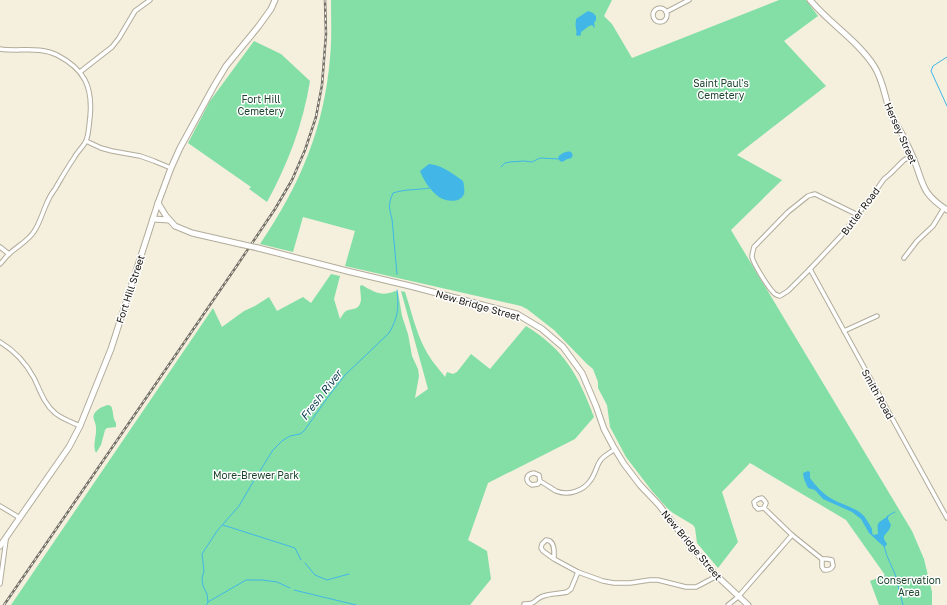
<svg xmlns="http://www.w3.org/2000/svg" width="947" height="605" viewBox="0 0 947 605" font-family="'Golos Text',sans-serif">
<style>
.green{fill:#83dfa6}
.water{fill:#42b6e6}
.lines{fill:none;stroke-linecap:round;stroke-linejoin:round}
.stream{stroke:#42b6e6;stroke-width:1}
.river{stroke:#42b6e6;stroke-width:7}
.street-casing{stroke:#b1ac9b;stroke-width:5.5}
.secondary-casing{stroke:#b1ac9b;stroke-width:7}
.street{stroke:#fff;stroke-width:3.5}
.secondary{stroke:#fff;stroke-width:5}
.rail-casing{stroke:#736f64;stroke-width:2.5}
.rail{stroke:#fff;stroke-width:1;stroke-dasharray:3;stroke-linecap:butt}
.secondary-bridge-casing{stroke:#b1ac9b;stroke-width:7;stroke-linecap:butt}
.secondary-bridge{stroke:#fff;stroke-width:5}
.labels{text-anchor:middle;stroke-width:3;stroke-linejoin:round;paint-order:stroke}
.park-label{font-size:10px;fill:#1c442c;stroke:#fff}
.street-label{font-size:10px;fill:#191610;stroke:#fff}
.water-label{font-size:11px;font-style:italic;fill:#0b3e51;stroke:#fff}
</style>
<rect width="100%" height="100%" fill="#f5efdd"/>
<g class="green">
<path d="M331 0H612L604 16 612 24 632 58 779 0H806L818 16 784 41 826 86 737 155 782 180 731 230 912 531 924 559 932 592V605H879L870 581 885 575 846 520 750 463 722 492 738 542 718 568 697 543 695 528 693 525 673 513 668 509 652 491 626 457 610 427 607 405 598 388V382L593 369 587 364 554 330 527 309 521 306 345 266 355 231 303 217 293 252 260 244C300 185 324 129 330 58 332 39 331 19 331 0Z"/>
<path d="M254 41 281 54 310 81C303 124 288 164 267 202L249 189 251 187 188 143 210 101Z"/>
<path d="M331 274 340 276 334 299 340 319C342 316 343 313 346 311 353 308 359 311 361 300 361 295 360 290 360 286L362 285C374 292 382 297 395 291L398 292 402 316 408 334 412 356 418 369 419 376 415 398 428 389 401 291 405 292C411 310 416 332 425 349 430 359 438 368 445 377L447 372 453 374 457 372 471 354 490 369 526 326C565 350 578 375 594 417L575 439 488 483 468 540 487 551 491 579 470 605H11L213 308 222 327 244 311 255 306 269 297 277 311 303 297 311 303Z"/>
<path d="M108 405 111 406C114 412 112 417 116 423V427L107 428 105 430 101 445 96 453C92 445 97 436 96 427 96 423 92 418 94 414 97 409 103 406 108 405Z"/>
</g>
<g class="water">
<path d="M588 11 593 13 596 16V20L594 23 595 28 592 25 589 26 581 32V35L578 36 576 35C577 32 576 30 576 28 575 24 576 23 576 19Z"/>
<path d="M429 164C442 165 453 174 463 181 464 185 465 191 464 194 460 204 445 201 439 197 430 190 424 181 420 171Z"/>
<path d="M808 471 810 472V478C816 486 823 494 832 499 842 505 855 507 863 515 866 518 870 525 872 529 872 531 872 533 873 535L878 534C878 531 877 526 878 524 880 520 886 519 888 515V519L891 525 889 530 884 536V539L887 544 885 547 882 545 869 533 861 519 852 512 823 499 815 490 808 488 804 479 803 473Z"/>
</g>
<g class="lines">
<g class="stream">
<path d="M947 57 933 66 931 71 947 106"/>
<path d="M501 167 505 163 510 162 524 161 532 162 540 158 560 159"/>
<path d="M397 274 392 219C389 208 388 204 393 193 405 189 417 190 430 188"/>
<path d="M888 517 889 515 895 512"/>
<path d="M223 525 295 548 301 560"/>
<path d="M884 546 887 556 895 574 903 605"/>
<path d="M305 563 315 575 327 580 349 574"/>
<path d="M294 590 356 605"/>
<path d="M208 602 246 580H262L277 582 290 588"/>
<path d="M206 605 208 603 207 594 203 586 202 578 204 571 202 554 217 531 239 506 253 482 273 450 282 441 290 436 300 434 304 431 328 397 345 375 389 333C398 318 399 308 397 290"/>
</g>
<path class="river" d="M562 158 565 156 569 155"/>
<g class="street-casing">
<g id="street">
<circle cx="660" cy="15" r="7"/>
<path d="M666 12 689 0"/>
<path d="M0 49C19 52 39 46 57 55 84 69 93 86 90 117 89 124 89 134 86 141 83 147 77 152 74 158 67 168 61 179 55 189 51 194 48 200 46 205 42 214 40 222 35 230 29 241 17 246 8 255 5 258 3 261 0 264"/>
<path d="M80 72 112 47 119 38 135 11 150 0"/>
<path d="M86 141 101 148 112 151 140 156 154 161 171 168"/>
<path d="M858 215 815 194 811 195 808 196 788 212 754 247C753 251 752 254 752 257 753 263 769 289 774 293 774 294 779 296 780 296L788 291 810 269 841 236 872 196 884 179 890 174 904 160 908 158 913 157"/>
<path d="M0 247 9 254"/>
<path d="M904 258 917 241 933 226 944 208"/>
<path d="M810 269 947 518"/>
<path d="M844 331 877 316"/>
<path d="M0 342C15 351 26 363 34 378 40 390 44 404 55 413 62 419 72 422 80 426"/>
<path d="M540 481 538 484 532 485C524 481 526 474 534 473L539 475 540 481C545 484 551 488 556 491 568 496 583 491 590 481 595 475 596 467 600 461 603 456 610 453 615 449"/>
<path d="M0 506 20 518"/>
<path d="M792 535 822 559H827L832 560 833 566C831 570 828 570 824 570L822 567V559"/>
<path d="M554 559 543 551 541 548 542 544 546 540 550 541C555 545 554 552 554 559L578 572 603 581 614 583H630L650 580H658L686 587H696L700 585 717 576"/>
<path d="M0 584 6 540"/>
<path d="M524 604C536 604 533 601 541 597 549 593 559 594 567 592L571 589 578 572"/>
<path d="M728 605 738 597 792 535 764 508 758 509 755 506 754 502 758 499 762 498 764 500 766 503 764 508"/>
</g>
</g>
<g class="secondary-casing">
<g id="secondary">
<path d="M810 0C830 24 857 40 874 66 884 81 885 101 892 117 896 125 901 131 904 138 907 144 910 150 912 155 924 182 919 192 947 210"/>
<path d="M158 203 166 216 175 226 192 233 240 244"/>
<path d="M153 219 169 220"/>
<path d="M258 248 347 271 410 286 517 314 542 329 563 347 582 373 596 406 604 429 613 446 624 464 640 485 659 505 692 548 717 576 748 605"/>
<path d="M0 546 69 447 80 426 111 349 158 203 171 168 180 148 214 86 226 66 258 27 271 9 275 0"/>
</g>
</g>
<use href="#street" class="street"/>
<use href="#secondary" class="secondary"/>
<g class="rail-casing">
<path id="rail" d="M4 605 236 267 275 209 292 180 305 150 316 117 322 85 326 34 325 0"/>
</g>
<use href="#rail" class="rail"/>
<g class="secondary-bridge-casing">
<path id="secondary-bridge" d="M240 244 258 248"/>
</g>
<use href="#secondary-bridge" class="secondary-bridge"/>
</g>
<g class="labels">
<g class="park-label">
<text x="721" y="87">Saint Paul's<tspan x="721" dy="12">Cemetery</tspan></text>
<text x="261" y="103">Fort Hill<tspan x="261" dy="12">Cemetery</tspan></text>
<text x="256" y="479">More-Brewer Park</text>
<text x="909" y="584">Conservation<tspan x="909" dy="12">Area</tspan></text>
</g>
<g class="street-label">
<text transform="translate(901 133) rotate(66)" y="4">Hersey Street</text>
<text transform="translate(860 211) rotate(-53)" y="4">Butler Road</text>
<text transform="translate(130 289) rotate(-72)" y="4">Fort Hill Street</text>
<text transform="translate(478 305) rotate(16)" y="4">New Bridge Street</text>
<text transform="translate(878 394) rotate(61)" y="4">Smith Road</text>
<text transform="translate(692 545) rotate(50)" y="4">New Bridge Street</text>
</g>
<g class="water-label">
<text transform="translate(321 395) rotate(-52)" y="4">Fresh River</text>
</g>
</g>
</svg>
